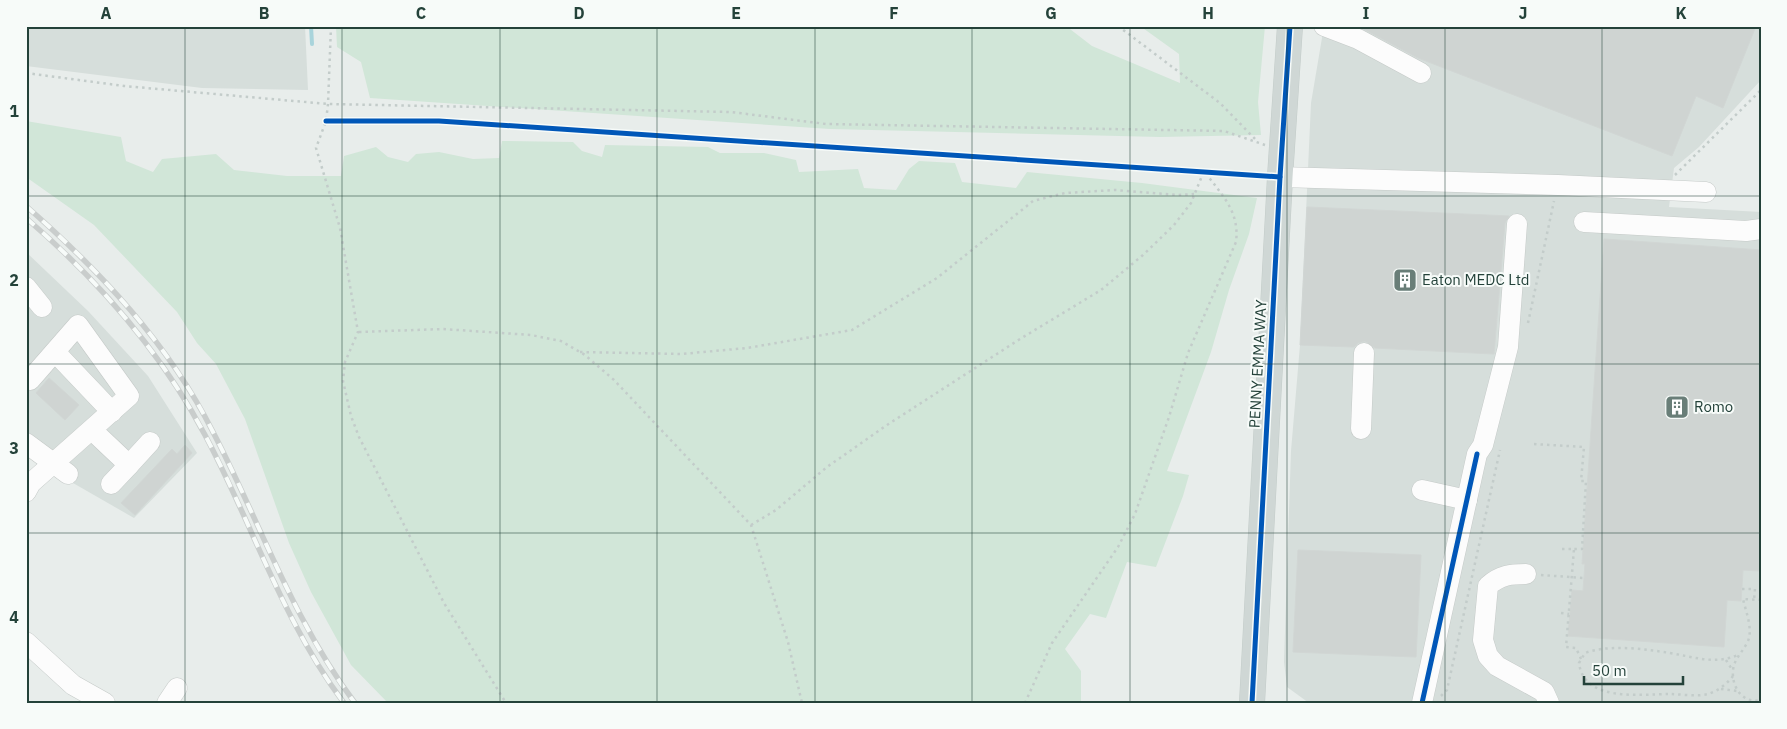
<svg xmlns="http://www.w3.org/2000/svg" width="1787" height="729" viewBox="0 0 1787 729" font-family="'IBM Plex Sans',sans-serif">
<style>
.built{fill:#d6dedb}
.green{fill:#d1e6d8}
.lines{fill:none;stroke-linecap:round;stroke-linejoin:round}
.stream{stroke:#a9d4db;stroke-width:4}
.building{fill:#cfd4d2;stroke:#d1d6d4}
.minor-casing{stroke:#c5cac8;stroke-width:21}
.major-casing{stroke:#c3ccc9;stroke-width:26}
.path{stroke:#c3ccca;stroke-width:2.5;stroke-dasharray:2.5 4;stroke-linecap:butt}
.minor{stroke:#fcfcfc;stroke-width:20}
.major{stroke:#cfd7d5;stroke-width:25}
.rail-casing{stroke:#c9cdcc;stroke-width:5.5}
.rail{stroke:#f7fbf9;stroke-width:4;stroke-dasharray:11;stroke-linecap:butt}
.cycleway-casing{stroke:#f7fbf9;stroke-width:8}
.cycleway{stroke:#0057b8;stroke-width:5}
.grid{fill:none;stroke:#24423a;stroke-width:1;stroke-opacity:0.55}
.labels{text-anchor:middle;stroke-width:4;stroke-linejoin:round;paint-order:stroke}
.poi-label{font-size:15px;fill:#24423a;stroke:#f7fbf9;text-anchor:start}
.street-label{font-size:15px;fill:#24423a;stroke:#f7fbf9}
.neatline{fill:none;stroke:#24423a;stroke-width:2}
.grid-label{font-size:16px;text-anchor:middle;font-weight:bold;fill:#24423a}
</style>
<rect width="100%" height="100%" fill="#e8edeb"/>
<g class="built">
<path d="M26 26H305L308 90 202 88 26 66Z"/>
<path d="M1324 26H1761V80L1699 147 1674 168 1669 207 1761 212V703H1309L1287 687 1284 662 1291 451 1300 345 1311 103Z"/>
<path d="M26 252 88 311 148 376 197 453 134 518 26 456Z"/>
</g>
<g class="green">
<path d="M336 26H1066L1092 46 1180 83 1179 54 1140 26H1265L1258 102 1261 135 1160 137 830 129 370 98 361 62 337 47Z"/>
<path d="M26 121 121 137 126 161 153 172 162 159 216 154 234 170 287 176H341L344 156 376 147 388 157 408 162 416 154 439 152 473 159 499 158 502 141 573 142 582 151 602 157 605 145 708 147 720 153H764L796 160 799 172 858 169 864 188 896 190 909 169 919 161 955 163 962 182 1016 188 1027 172 1142 183 1257 198 1249 234 1229 290 1211 352 1167 471 1189 475 1183 496 1156 567 1127 562 1106 618 1090 614 1065 649 1081 671V703H388L351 665 311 592 289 543 245 419 216 364 197 343 177 312 94 225 26 177Z"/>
</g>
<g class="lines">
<path class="stream" d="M311 26 312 44"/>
</g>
<g class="building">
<path d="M1358 26H1756L1723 108 1696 96 1672 156 1418 58Z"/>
<path d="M1307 207 1509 216 1505 223 1494 354 1375 348 1365 341 1358 343 1354 347 1300 345Z"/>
<path d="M1604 239 1761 250V571L1743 570 1741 601 1727 600 1724 647 1568 636 1572 590 1583 591 1585 564H1582Z"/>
<path d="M49 378 79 405 65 420 36 393Z"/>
<path d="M185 445 192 453 135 515 121 503 172 449 177 454Z"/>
<path d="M1298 550 1421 555 1416 657 1293 652Z"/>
</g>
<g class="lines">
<g class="minor-casing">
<g id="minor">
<path d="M1324 26 1358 39 1421 73"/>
<path d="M1280 177 1558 185 1706 192"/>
<path d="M1584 222 1746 231 1761 229"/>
<path d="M26 287 42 307"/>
<path d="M55 352 112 412"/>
<path d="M1361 429 1364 353"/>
<path d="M92 430 129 465 111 484"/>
<path d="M26 443 68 474"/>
<path d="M129 465 150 442"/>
<path d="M1422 490 1467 500"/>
<path d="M26 492 31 483 129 396 78 325 30 380"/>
<path d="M1526 574C1511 574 1500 575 1488 586L1483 640 1488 656 1497 666 1544 692 1549 703"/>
<path d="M26 642 73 685 105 703"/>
<path d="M167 703 177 688"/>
<path d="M1422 703 1477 454 1483 445 1508 347 1517 224"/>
</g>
</g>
<g class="major-casing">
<path id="major" d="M1252 703 1280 177 1290 26"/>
</g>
<g class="path">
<path d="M331 26 328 104 326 121 316 148 340 228 358 332 345 362 343 381 351 416 359 437 444 603 506 703"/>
<path d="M1118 26 1220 103 1257 141"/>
<path d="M26 73 124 86 328 104 731 112 826 124 1224 131 1265 145"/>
<path d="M1675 175 1761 90"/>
<path d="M1528 323 1554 201"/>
<path d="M359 332 443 329 531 335 561 341 585 355 614 380 751 525 788 642 802 703"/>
<path d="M580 352 681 354 747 348 852 330 937 278 1033 201 1065 193 1115 190 1178 195 1194 194"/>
<path d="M1534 444 1584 447 1581 481H1586L1582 549H1574"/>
<path d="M751 525 776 510 827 467 887 425 1020 339 1101 290 1143 255 1174 225 1191 203 1204 171"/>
<path d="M1562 549H1574L1566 647 1576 648 1581 659"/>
<path d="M1541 575 1584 578"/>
<path d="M1742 589H1755L1754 600"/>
<path d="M1761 600 1743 599C1746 612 1753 629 1748 641 1744 650 1737 656 1734 665 1729 683 1741 705 1761 700"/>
<path d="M1561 613 1569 614"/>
<path d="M1726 660 1733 671"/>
<path d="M1733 676C1727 684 1718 691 1708 694 1696 697 1681 694 1669 694 1642 694 1584 703 1579 663L1585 653C1609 644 1645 649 1670 653 1695 657 1714 665 1738 655"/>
<path d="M1721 689 1737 691"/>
<path d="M1441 696 1447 690 1500 450"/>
<path d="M1025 703 1052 643 1118 547 1135 514 1169 417 1188 353 1236 242C1240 211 1221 194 1204 171"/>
</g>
<use href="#minor" class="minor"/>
<use href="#major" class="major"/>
<g class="rail-casing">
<g id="rail">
<path d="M26 206C99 270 169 344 213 432 260 522 293 621 355 703"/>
<path d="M26 218C97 279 161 352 205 435 252 523 283 622 344 703"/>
</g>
</g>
<use href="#rail" class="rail"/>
<g class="cycleway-casing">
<g id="cycleway">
<path d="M326 121H439L1280 177"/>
<path d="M1252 703 1280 177 1290 26"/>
<path d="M1422 703 1477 454"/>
</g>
</g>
<use href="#cycleway" class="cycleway"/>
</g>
<path class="grid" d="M185 26V703M342 26V703M500 26V703M657 26V703M815 26V703M972 26V703M1130 26V703M1287 26V703M1445 26V703M1602 26V703M26 196H1761M26 364H1761M26 533H1761"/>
<defs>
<g id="building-square" transform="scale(1.25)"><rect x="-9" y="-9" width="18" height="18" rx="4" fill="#697e78" stroke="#f7fbf9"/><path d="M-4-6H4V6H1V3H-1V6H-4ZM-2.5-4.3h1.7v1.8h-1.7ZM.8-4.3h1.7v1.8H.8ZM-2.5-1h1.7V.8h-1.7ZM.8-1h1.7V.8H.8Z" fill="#fff"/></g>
</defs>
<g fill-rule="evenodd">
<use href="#building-square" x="1405" y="280"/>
<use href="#building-square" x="1677" y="407"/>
</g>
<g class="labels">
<g class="poi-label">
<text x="1422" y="285">Eaton MEDC Ltd</text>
<text x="1694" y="412">Romo</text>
</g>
<g class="street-label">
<text transform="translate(1258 364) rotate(-87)" y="5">PENNY EMMA WAY</text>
</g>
</g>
<rect width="1787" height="729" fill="none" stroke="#f7fbf9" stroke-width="55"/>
<path d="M1584 676v8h99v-8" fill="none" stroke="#24423a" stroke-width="2.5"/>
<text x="1592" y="676" font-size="15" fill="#24423a" stroke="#f7fbf9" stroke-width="4" paint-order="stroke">50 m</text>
<rect x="28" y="28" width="1732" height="674" class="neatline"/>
<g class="grid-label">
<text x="106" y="19">A</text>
<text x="264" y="19">B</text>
<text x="421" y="19">C</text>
<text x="579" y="19">D</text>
<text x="736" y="19">E</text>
<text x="894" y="19">F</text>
<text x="1051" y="19">G</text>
<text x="1208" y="19">H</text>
<text x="1366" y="19">I</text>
<text x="1523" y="19">J</text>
<text x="1681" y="19">K</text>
<text x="14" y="117">1</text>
<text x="14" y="286">2</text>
<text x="14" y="454">3</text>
<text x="14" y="623">4</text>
</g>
</svg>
